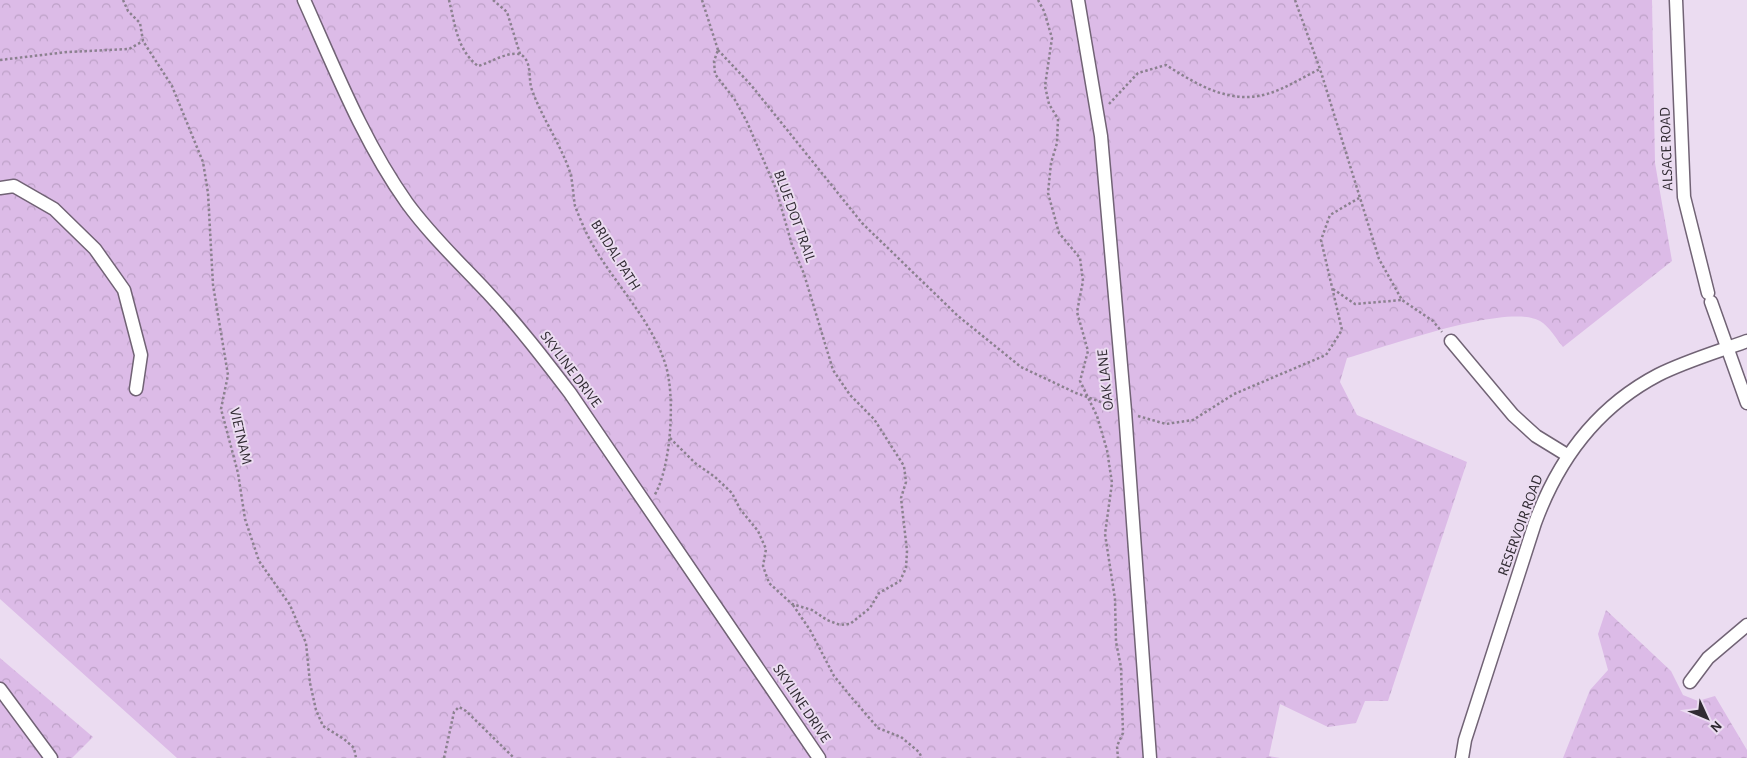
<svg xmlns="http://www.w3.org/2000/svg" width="1747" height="758" viewBox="0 0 1747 758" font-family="'Alegreya Sans',sans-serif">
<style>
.forest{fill:url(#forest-crowns)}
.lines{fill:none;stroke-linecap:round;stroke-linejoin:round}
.minor-casing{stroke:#716375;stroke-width:15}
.path{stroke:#8b818f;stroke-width:2.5;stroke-dasharray:2.5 2.5;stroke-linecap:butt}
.minor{stroke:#fff;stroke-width:12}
.labels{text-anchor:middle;stroke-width:4;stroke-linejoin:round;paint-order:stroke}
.street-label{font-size:15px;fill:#312b33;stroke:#ebdcf1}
</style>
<defs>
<pattern id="forest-crowns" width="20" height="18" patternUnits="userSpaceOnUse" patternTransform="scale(1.25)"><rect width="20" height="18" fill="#dcbbe7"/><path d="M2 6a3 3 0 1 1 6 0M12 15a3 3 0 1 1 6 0" fill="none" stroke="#bda1c7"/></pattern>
</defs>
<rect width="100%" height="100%" fill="#ebdcf1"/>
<g class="forest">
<path d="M0 0H1652L1655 163 1672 261 1563 347C1557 340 1549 326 1540 321 1508 302 1385 347 1347 358L1340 382 1357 415 1467 462 1388 701H1365L1356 723 1328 727 1280 704 1269 756 1280 758H177L0 599Z"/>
<path d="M1606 610 1671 671 1683 695 1698 701 1715 696 1747 750V758H1563L1590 690 1608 670 1598 634Z"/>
<path d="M0 658 93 737 72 758H0Z"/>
</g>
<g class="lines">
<g class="minor-casing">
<g id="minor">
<path d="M304 0C335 69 363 141 407 203 431 236 461 264 488 293 518 325 544 359 570 393L819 758"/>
<path d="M1078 0 1101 136 1125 411 1150 758"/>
<path d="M1676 0 1684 197 1708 293"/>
<path d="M0 188 14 186 54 209 95 249 124 290 141 355 136 389"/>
<path d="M1711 302 1747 403"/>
<path d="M1451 341 1513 415 1536 436 1567 455"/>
<path d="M1690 682 1708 658 1747 625"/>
<path d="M0 689 51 758"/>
<path d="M1462 758 1465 740 1535 523C1558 460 1597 407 1658 375 1686 361 1717 352 1747 341"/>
</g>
</g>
<g class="path">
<path d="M123 0 128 11 140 23 143 41 172 86 203 162 208 193 213 285 228 375 221 409 238 473 245 519 259 561 290 605 306 643 310 683 316 710 323 726 344 739 354 748 356 758"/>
<path d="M449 0C455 24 457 50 478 66 490 63 514 47 524 57 532 66 528 79 532 90 542 118 560 143 570 172 573 183 573 195 575 206 578 214 582 223 585 230 607 277 649 314 665 363 676 395 671 469 654 496"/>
<path d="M493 0 507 12 520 54"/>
<path d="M702 0 718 50"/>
<path d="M1038 0 1044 11 1052 38 1045 86 1049 104 1058 119 1057 143 1051 163 1048 193 1059 233 1080 258 1083 281 1077 312 1088 351 1080 381 1097 416 1107 450 1112 483 1105 534 1115 599 1116 642 1121 667 1123 733 1117 746 1118 758"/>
<path d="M1295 0 1320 69 1379 259 1402 300 1433 321 1442 332"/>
<path d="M718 50 751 85 862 223 958 316 1021 367 1076 393 1112 406"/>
<path d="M0 60 67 52 129 49 143 41"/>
<path d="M1109 104 1138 73 1166 65C1196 84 1230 105 1267 94 1285 89 1303 77 1320 69"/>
<path d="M1333 289 1355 304 1402 300"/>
<path d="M1138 416 1166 424 1193 420 1234 394 1326 355 1342 330 1321 240 1330 215 1359 198"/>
<path d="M670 438 695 463 715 477 732 493 740 509 758 531 766 549 763 566 769 583 792 604 812 610 827 620 840 625 850 624 870 608 879 593 900 581 906 568 907 551 901 498 906 482 904 466 874 419 850 395 833 370 804 274 792 245 776 189 747 122 735 100 715 74 714 61 718 50"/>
<path d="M793 605 810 630 834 676 852 698 878 728 901 737 919 752 922 758"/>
<path d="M444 758 454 712 459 707 466 711 514 758"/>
</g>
<use href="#minor" class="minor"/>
</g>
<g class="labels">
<g class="street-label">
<text transform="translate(1666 149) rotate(-92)" y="5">ALSACE ROAD</text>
<text transform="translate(795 216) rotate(70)" y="5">BLUE DOT TRAIL</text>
<text transform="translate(616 255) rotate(58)" y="5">BRIDAL PATH</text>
<text transform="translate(571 369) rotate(53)" y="5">SKYLINE DRIVE</text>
<text transform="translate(1105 380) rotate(-96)" y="5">OAK LANE</text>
<text transform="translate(241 436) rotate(77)" y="5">VIETNAM</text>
<text transform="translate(1520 525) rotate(-70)" y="5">RESERVOIR ROAD</text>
<text transform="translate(802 703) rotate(56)" y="5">SKYLINE DRIVE</text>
</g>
</g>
<g transform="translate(1707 718) rotate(134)" stroke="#ebdcf1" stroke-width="4" paint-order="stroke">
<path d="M0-4L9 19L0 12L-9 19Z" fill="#312b33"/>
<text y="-8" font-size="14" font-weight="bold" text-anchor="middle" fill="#312b33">N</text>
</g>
</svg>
